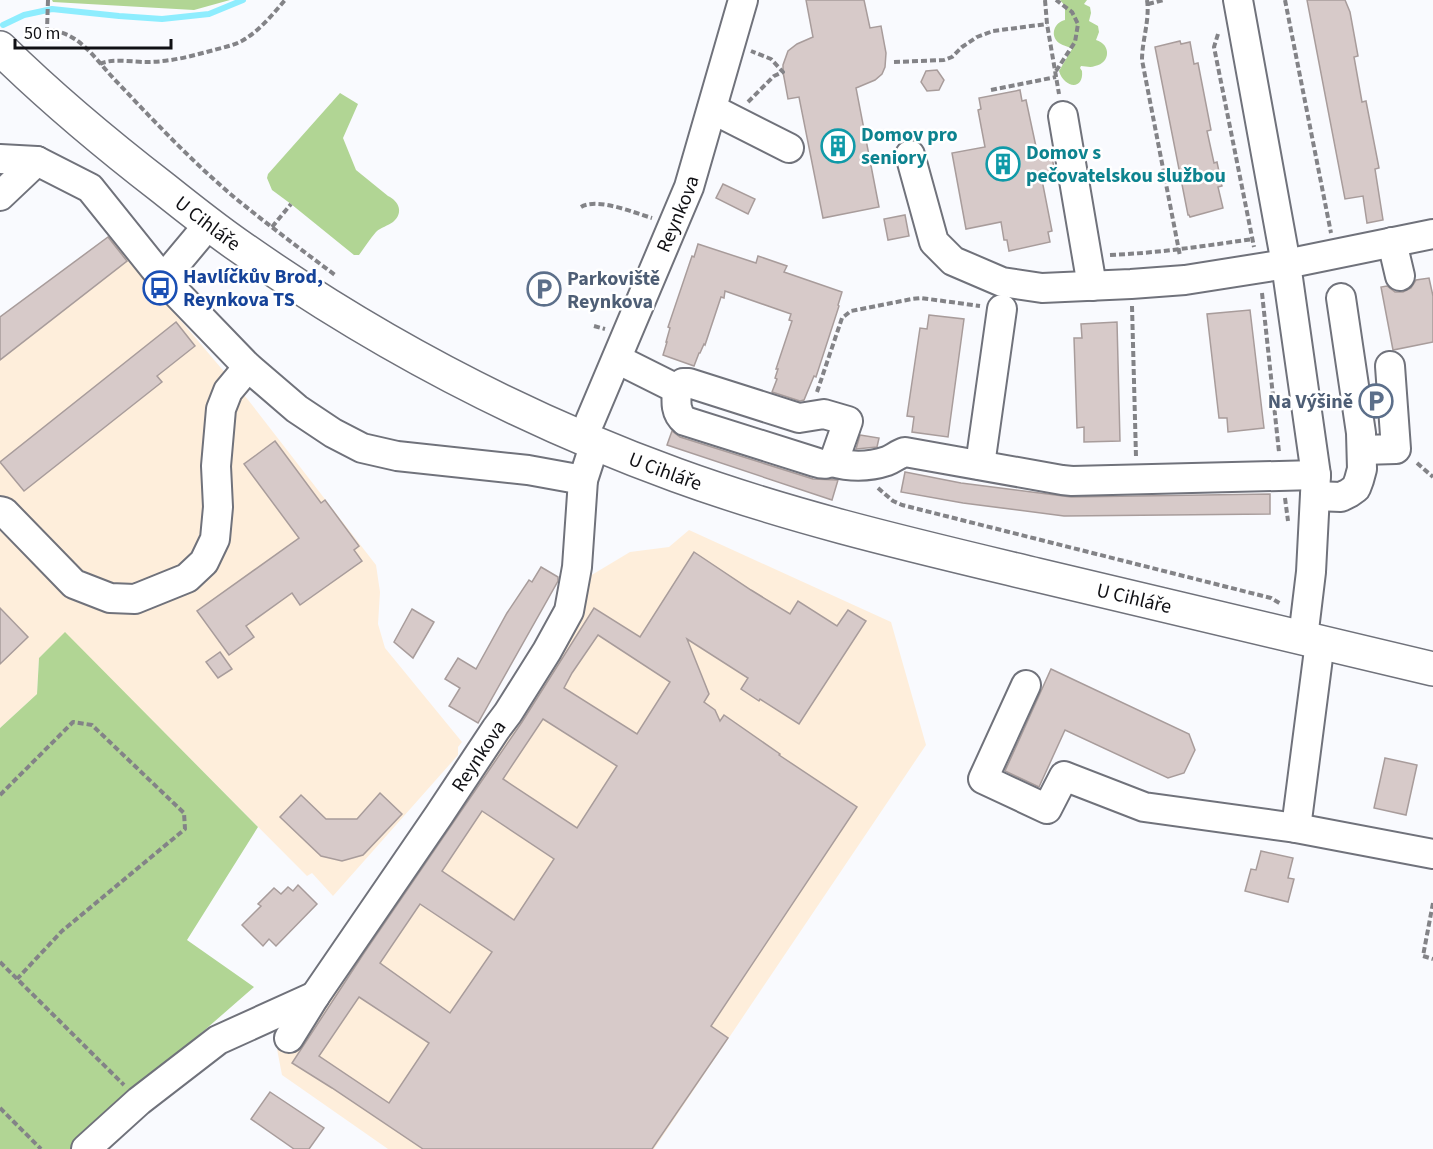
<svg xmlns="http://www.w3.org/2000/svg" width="1433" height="1149" viewBox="0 0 1433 1149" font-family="'Source Sans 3',sans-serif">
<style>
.industrial{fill:#feeedb}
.green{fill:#b1d594}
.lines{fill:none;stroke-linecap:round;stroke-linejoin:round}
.stream{stroke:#8eedfe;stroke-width:6}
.building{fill:#d7cac9;stroke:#a89c9b;stroke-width:1.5;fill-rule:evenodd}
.minor-casing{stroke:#70727b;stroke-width:32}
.major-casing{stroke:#70727b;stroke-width:36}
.path{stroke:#838387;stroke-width:4;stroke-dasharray:6 3;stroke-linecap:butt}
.minor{stroke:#fff;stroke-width:28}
.major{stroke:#fff;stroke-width:33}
.labels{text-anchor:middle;stroke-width:5;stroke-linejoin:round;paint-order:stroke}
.culture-label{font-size:20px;font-weight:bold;fill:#0d838f;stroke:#fff;text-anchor:start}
.street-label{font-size:20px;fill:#101014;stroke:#fff}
.transit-label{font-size:20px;font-weight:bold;fill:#164399;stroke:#fff;text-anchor:start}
.service-label{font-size:20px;font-weight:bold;fill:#4e5e75;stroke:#fff;text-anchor:start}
</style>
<rect width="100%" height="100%" fill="#f9fafe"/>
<g class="industrial">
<path d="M109 236 249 401 376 565 380 592 378 624 385 648 462 742 458 747V755L333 896 312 873 307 876 65 633 39 658 37 694 0 728V317Z"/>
<path d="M689 530 891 622 926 745 654 1149H388L282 1075 277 1049 282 1030 580 582 630 552 669 547Z"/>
</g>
<g class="green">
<path d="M52 0H230L194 10 53 2Z"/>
<path d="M1060 0H1087L1084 4 1090 7 1091 13 1089 21 1098 26 1099 32 1096 40C1111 44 1111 63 1095 66 1090 68 1086 66 1081 66L1080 68 1082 71C1084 91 1064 88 1059 71L1072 49C1068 46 1063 46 1059 43 1049 35 1055 22 1065 20V6Z"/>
<path d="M340 93 358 104 343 138 356 170 388 196C399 201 404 213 393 222 388 226 381 227 376 232 370 239 364 248 359 255H354L291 204 272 190 267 178 268 174Z"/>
<path d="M65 632 258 827 187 940 254 987 136 1090 71 1149H0V728L37 694 39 658Z"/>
</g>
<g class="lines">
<path class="stream" d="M3 25 24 15 52 9 119 16 162 19 209 14 243 0"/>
</g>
<g class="building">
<path d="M806 0H864L870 28 881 26 886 53 885 67 882 74 875 80 856 88 879 207 823 218 799 97 788 99 783 72V65L788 51 797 44 813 37Z"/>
<path d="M1307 0H1345L1350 12 1358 56 1354 57 1362 102 1366 101 1379 168 1375 169 1383 220 1367 223 1363 196 1345 199Z"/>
<path d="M1180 41 1181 44 1190 42 1194 64 1198 63 1211 130 1207 131 1214 163 1217 162 1222 186 1218 187 1223 208 1190 217 1189 215H1188L1155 47Z"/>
<path d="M937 70 944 80 939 90 927 91 921 82 926 71Z"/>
<path d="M1020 90 1022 101 1026 100 1038 156 1051 153 1055 172 1041 175 1052 231 1048 232 1050 242 1009 251 1007 240H1004L1001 222 966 229 952 153 985 147 978 110 981 109 979 98Z"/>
<path d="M723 184 755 199 748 214 716 198Z"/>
<path d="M905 215 909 236 888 240 884 219Z"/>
<path d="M108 237 127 261 0 360V317Z"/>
<path d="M698 244 756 263 758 256 787 266 784 272 842 292 838 305 839 306 816 377 814 376 804 400 800 401 772 392 777 379 775 378 778 369H776L792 321 789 320 791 314 725 291 724 298 721 297 705 345 704 344 700 353H699L694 366 663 355 667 342H666L670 328 668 327 692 256 694 257Z"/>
<path d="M1429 278 1433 296V342L1393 350 1381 287 1387 286 1395 292H1403L1411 288 1416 280Z"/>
<path d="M1250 310 1264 428 1228 432 1227 418H1219L1207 314Z"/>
<path d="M929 315 964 319 948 437 912 432 914 417 907 416 920 328 927 329Z"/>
<path d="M176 322 195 346 157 376 162 382 24 491 0 462Z"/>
<path d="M1117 322 1120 441 1084 442V427L1077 428 1074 338H1082L1081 324Z"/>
<path d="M672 431 680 437 813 479 838 480 832 500 667 445Z"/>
<path d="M860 435 879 438 877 447 856 449Z"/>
<path d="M275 441 321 503 325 500 359 546 354 550 362 561 300 605 292 593 246 626 254 637 229 655 197 611 299 538 244 464Z"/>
<path d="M905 472 961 483 1071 497 1270 494V514L1064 516 963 503 901 492Z"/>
<path d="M694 552 751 590 790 614 798 601 837 626 848 610 866 621 799 724 760 699 759 701 741 689 748 678 687 639 709 694 704 702 715 710 720 721 724 715 780 754 779 755 857 807 711 1026 728 1038 652 1149H423L332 1088 292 1063 364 953 522 722 594 608 640 637ZM598 635 670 682 637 734 564 688 572 673ZM543 719 617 766 577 828 503 779ZM482 811 554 859 514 920 442 871ZM420 904 492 952 450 1013 380 963ZM359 997 429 1043 389 1103 319 1056Z"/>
<path d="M541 567 558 577V581L478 723 449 706 460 688 445 679 458 658 476 669 507 613 529 580 532 582Z"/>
<path d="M0 608 28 637 0 664Z"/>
<path d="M412 609 434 622 413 658 394 642Z"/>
<path d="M220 652 232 669 218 678 206 662Z"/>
<path d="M1051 669 1189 734 1195 750 1184 773 1168 778 1065 730 1039 787 1005 771Z"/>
<path d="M1385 758 1417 765 1406 815 1374 808Z"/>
<path d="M380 793 402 814 363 855 342 861 321 856 280 817 301 795 326 819H357Z"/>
<path d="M1261 851 1293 858 1288 878 1294 879 1288 902 1245 891 1251 869 1256 870Z"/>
<path d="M298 885 317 904 276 946 269 939 263 946 242 925 261 906 258 904 274 888 281 894 288 887 293 891Z"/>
<path d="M270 1092 324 1128 309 1149H294L251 1119Z"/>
</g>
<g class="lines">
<g class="minor-casing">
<g id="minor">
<path d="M1238 0 1286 264 1316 475 1311 572 1303 638"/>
<path d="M712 109 789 148"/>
<path d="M1063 116 1092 286"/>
<path d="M910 155 934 242 953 261 1002 282 1042 288 1131 284 1185 280 1286 264 1433 234"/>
<path d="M0 159 37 161 90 188 163 279 248 367 297 409 333 433 362 448 397 456 528 470 583 480"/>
<path d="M0 196 37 161"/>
<path d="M1392 242 1400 276"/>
<path d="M163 279 209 224"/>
<path d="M617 359 677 389"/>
<path d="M683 383H689L799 418 824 414 848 421 835 458C829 465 824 465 815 462L685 421C675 413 676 402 677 389Z"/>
<path id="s1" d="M590 421 689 187 743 0"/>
<path d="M1362 450 1396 449 1390 366"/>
<path d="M832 462C850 467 869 467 887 461 893 459 898 454 905 452L1062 480 1072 481 1316 475"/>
<path d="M980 465 1002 309"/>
<path d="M1315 496 1341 497 1349 493 1356 488 1359 480 1362 469 1361 433 1341 298"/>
<path d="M0 511 4 512 74 584 110 598 135 599 187 578 204 562 215 539 218 507 216 466 221 409 228 391 248 367"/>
<path d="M1026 685 983 779 1047 809 1064 776 1144 807 1296 828 1433 854"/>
<path d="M1296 828 1320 642"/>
<path id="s2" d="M289 1038 315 996 439 815 496 729 508 713 547 651 569 611 577 567 583 480 595 443"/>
<path d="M86 1149 139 1101 218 1040 315 996"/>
</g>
</g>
<g class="major-casing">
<g id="major">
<path id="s3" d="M0 48C51 98 106 144 163 188 188 208 213 228 239 246 374 341 522 419 676 475 794 518 916 546 1037 575 1169 606 1301 637 1433 669"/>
</g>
</g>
<g class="path">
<path d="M48 0 47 30C79 31 95 59 115 80 155 122 195 165 240 202 271 227 303 251 335 275"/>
<path d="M1045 0 1047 24 1059 94"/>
<path d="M1147 0C1150 20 1142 40 1142 60L1180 256"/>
<path d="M1285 0 1331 233"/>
<path d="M1148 4 1164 0"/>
<path d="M1218 34 1214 47 1254 247"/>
<path d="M894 62 944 60 952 57 962 47 977 37 993 31 1047 24"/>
<path d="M100 64C111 58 133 62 146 62 170 62 192 56 214 50 225 47 236 45 245 39 261 29 273 14 285 0"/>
<path d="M1056 71 1075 42 1078 24 1072 12 1056 0"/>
<path d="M991 90 1056 77"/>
<path d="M748 102 774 76 783 72 771 59 751 51"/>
<path d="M581 207C597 197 635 213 652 218"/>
<path d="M272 227 291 204"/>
<path d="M1110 255C1158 253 1205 246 1253 239"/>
<path d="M1262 293 1279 452"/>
<path d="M1132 306 1136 457"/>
<path d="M594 326 605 329"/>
<path d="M817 392 842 318 851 311 912 299 921 298 980 306"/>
<path d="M1417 463 1433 477"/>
<path d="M878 488 893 501 902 505 1271 598 1281 604"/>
<path d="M1285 498 1288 521"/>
<path d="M0 795 73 722 92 725 184 813 185 829 62 931 17 979"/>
<path d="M1433 903 1423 956 1433 959"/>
<path d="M0 962 124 1085"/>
<path d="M0 1108 41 1149"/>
</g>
<use href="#minor" class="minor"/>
<use href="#major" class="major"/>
</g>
<defs>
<g id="building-ring" transform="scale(1.725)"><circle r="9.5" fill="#fff" stroke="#0f9aa8" stroke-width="1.5"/><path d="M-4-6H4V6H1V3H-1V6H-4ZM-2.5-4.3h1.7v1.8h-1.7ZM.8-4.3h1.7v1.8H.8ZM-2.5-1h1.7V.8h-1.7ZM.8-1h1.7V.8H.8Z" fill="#0f9aa8"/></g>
<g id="bus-ring" transform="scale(1.725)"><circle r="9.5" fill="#fff" stroke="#1a4fb4" stroke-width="1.5"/><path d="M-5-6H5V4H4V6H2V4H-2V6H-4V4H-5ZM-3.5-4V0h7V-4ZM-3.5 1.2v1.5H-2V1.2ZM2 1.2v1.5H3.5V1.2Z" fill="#1a4fb4"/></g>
<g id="parking-ring" transform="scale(1.725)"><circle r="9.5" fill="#fff" stroke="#5c6f8a" stroke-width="1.5"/><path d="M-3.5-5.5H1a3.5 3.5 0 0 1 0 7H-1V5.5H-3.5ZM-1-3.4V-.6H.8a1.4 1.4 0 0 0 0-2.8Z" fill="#5c6f8a"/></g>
</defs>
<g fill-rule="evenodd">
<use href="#building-ring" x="838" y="146"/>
<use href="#building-ring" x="1003" y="164"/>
<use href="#bus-ring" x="160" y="288"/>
<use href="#parking-ring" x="544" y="289"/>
<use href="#parking-ring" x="1376" y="401"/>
</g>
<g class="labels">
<g class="culture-label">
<text x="861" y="141">Domov pro<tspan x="861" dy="23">seniory</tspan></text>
<text x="1026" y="159">Domov s<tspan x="1026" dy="23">pečovatelskou službou</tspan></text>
</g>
<g class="street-label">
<text dy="7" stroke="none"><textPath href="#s1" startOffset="225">Reynkova</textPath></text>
<text dy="7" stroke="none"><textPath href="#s3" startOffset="272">U Cihláře</textPath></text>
<text dy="7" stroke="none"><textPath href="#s3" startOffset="794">U Cihláře</textPath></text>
<text dy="7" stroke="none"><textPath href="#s3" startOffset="1280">U Cihláře</textPath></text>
<text dy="7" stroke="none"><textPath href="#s2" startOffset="340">Reynkova</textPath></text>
</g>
<g class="transit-label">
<text x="183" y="283">Havlíčkův Brod,<tspan x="183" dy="23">Reynkova TS</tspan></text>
</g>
<g class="service-label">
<text x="567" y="285">Parkoviště<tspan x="567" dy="23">Reynkova</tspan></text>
<text x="1353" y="408" text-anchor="end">Na Výšině</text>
</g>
</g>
<path d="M15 39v9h156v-9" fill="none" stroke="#101014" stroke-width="3"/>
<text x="24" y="39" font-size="18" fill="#101014" stroke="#ffffff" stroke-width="4.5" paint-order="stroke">50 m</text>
</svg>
